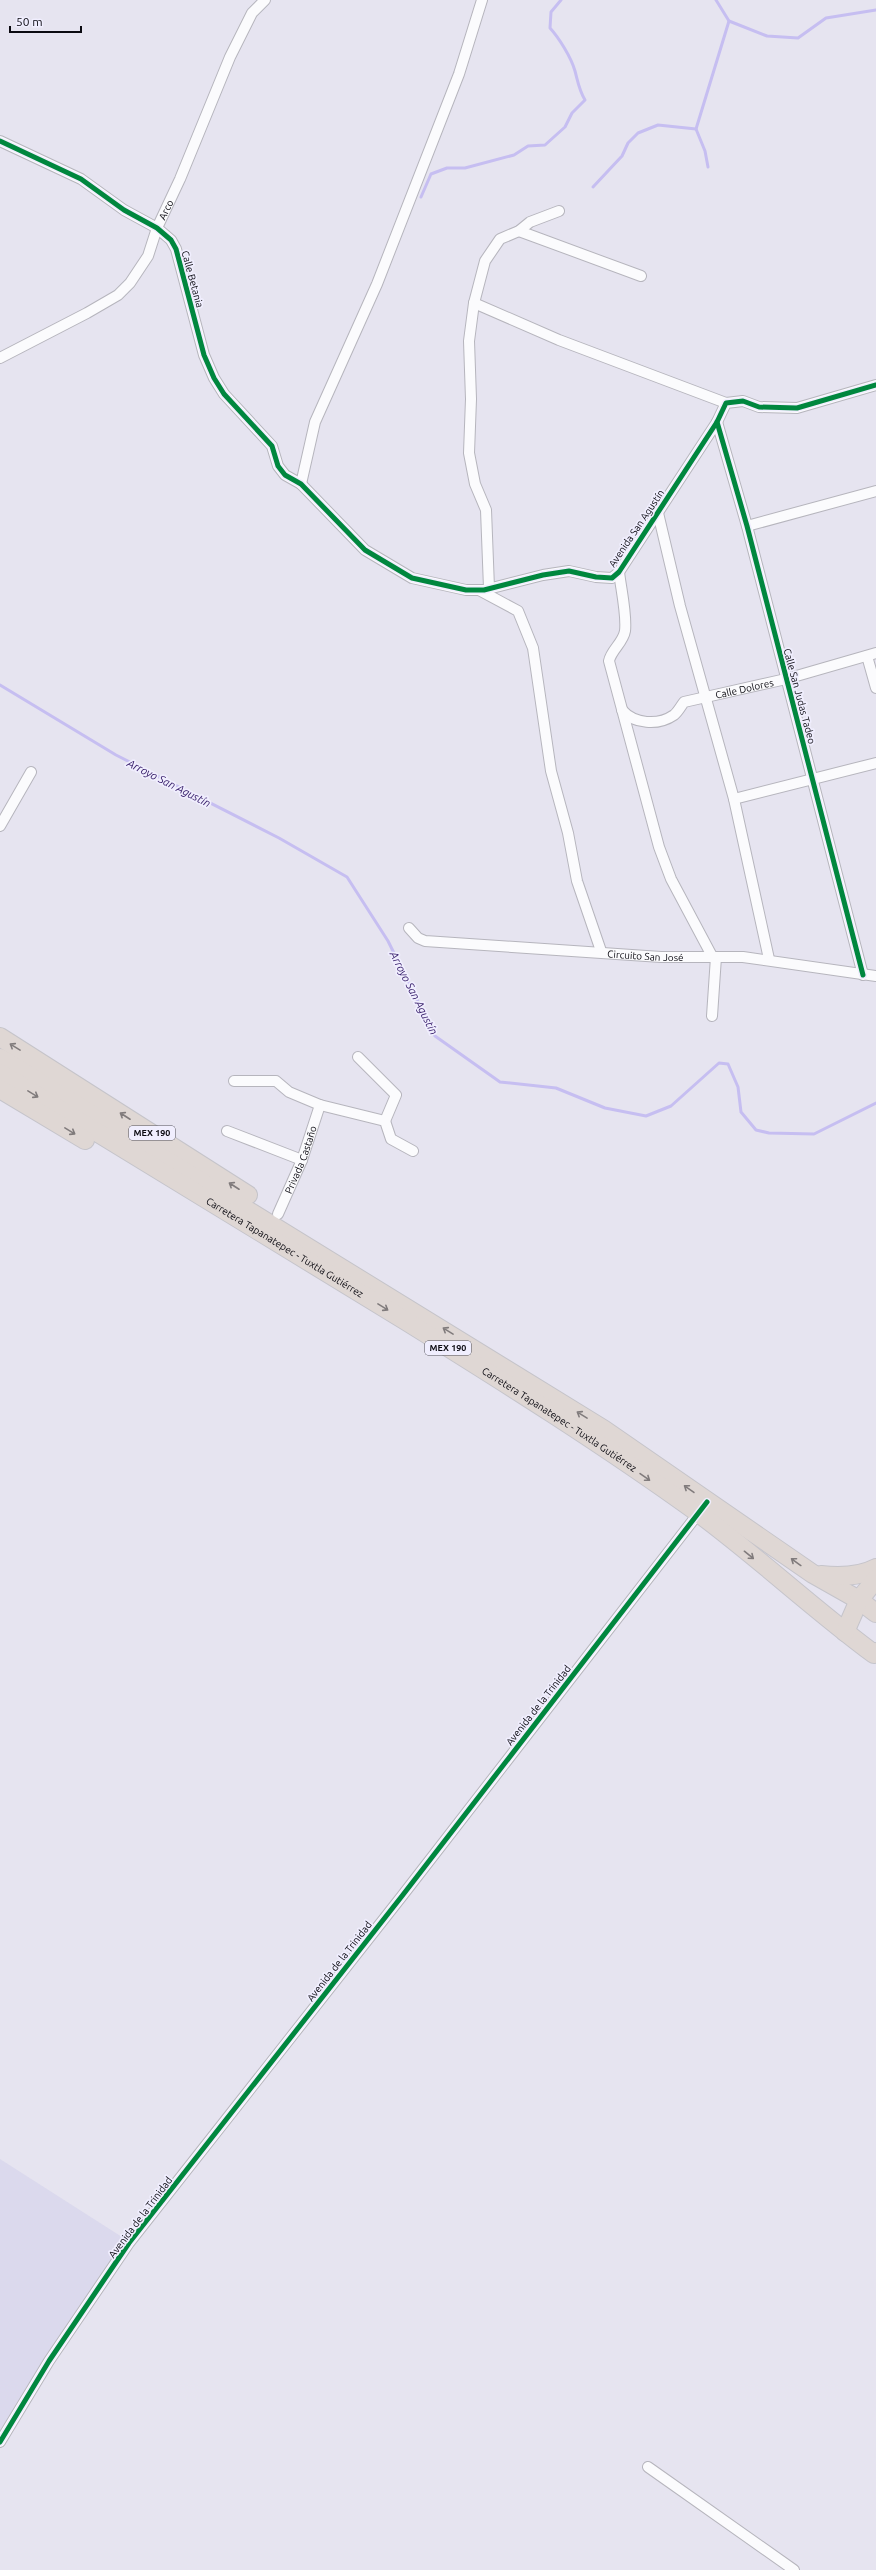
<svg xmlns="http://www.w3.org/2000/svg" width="876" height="2570" viewBox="0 0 876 2570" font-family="Ubuntu,sans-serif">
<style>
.built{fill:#dbd9ed}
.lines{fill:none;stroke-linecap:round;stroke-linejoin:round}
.stream{stroke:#c6bef1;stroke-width:3}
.street-casing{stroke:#b6b5bd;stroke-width:12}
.highway-casing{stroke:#c5c4ca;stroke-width:20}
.street{stroke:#fbfbfd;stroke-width:10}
.highway{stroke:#dfd7d4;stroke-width:18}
.cycleway-casing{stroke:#f0eefe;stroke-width:8}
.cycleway{stroke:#00873e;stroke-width:5}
.oneway{stroke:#807b7c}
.labels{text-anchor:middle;stroke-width:3.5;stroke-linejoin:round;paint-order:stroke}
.shield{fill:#f0eefe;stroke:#504e58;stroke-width:1}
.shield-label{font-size:9px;font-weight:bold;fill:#0b0a11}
.street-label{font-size:10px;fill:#0b0a11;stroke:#f0eefe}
.water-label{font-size:11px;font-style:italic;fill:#321866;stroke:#f0eefe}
</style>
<rect width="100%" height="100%" fill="#e6e4f0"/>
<path class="built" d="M0 2159 122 2237 113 2264 0 2431Z"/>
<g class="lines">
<g class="stream">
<path d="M716 0 729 21 767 36 798 38 826 18 876 10"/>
<path d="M708 167 705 151 696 129 729 21"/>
<path d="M593 187 622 156 628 143 638 133 658 125 696 129"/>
<path d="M421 197 431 174 447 168H465L514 155 528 146 545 145 565 127 572 113 585 100C579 90 578 82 575 71 571 57 559 38 550 28L551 12 561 0"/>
<path d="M0 685 116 755 279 838 347 877 388 941 435 1036 500 1082 556 1088 605 1108 646 1116 671 1106 719 1063 728 1064 738 1087 741 1112 756 1130 769 1133 814 1134 876 1103"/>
</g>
<g class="street-casing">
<g id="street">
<path d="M0 141 81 179 124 210 157 228 171 240 176 249 204 355 214 378 224 394 272 446 278 466 285 475 301 484 365 550 412 578 466 590H484L543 575 569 571 596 577 612 578 619 572 717 422 726 403 743 401 759 407 797 408 876 385"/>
<path d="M519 231 641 276"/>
<path d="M474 303 559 340 726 403"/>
<path id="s1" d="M0 358 87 313 118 295 130 283 148 256 157 228 180 179 230 57 252 13 265 0"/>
<path d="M717 422 747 526 863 975"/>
<path d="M301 484 315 422 377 284 459 74 482 0"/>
<path d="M658 513 680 606 734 799 769 959"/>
<path d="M747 526 876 491"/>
<path d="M619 572C621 589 627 615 625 631 623 643 611 650 609 661L659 847 671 879 712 956"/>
<path d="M489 588 486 510 475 484 469 453 471 399 469 341 474 303 485 261 500 239 519 231 530 222 559 211"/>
<path d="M479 590 518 611 533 648 551 771 568 833 577 881 601 951"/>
<path d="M867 656 876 688"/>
<path id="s2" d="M622 710C634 724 658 726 674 715 678 712 681 706 684 702L786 679 876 653"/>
<path d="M734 799 876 763"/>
<path d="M0 826 31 772"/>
<path id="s3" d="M409 928 418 938 425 941 661 957H743L876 976"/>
<path d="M712 1016 716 957"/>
<path d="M358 1057 396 1095 385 1121"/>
<path d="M234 1081H276L289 1092 320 1105 385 1121 391 1139 413 1151"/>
<path d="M227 1131 302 1160"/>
<path id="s4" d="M278 1214 302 1160 320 1105"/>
<path d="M0 2442 49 2361 129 2243 402 1896 701 1510"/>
<path d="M648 2467 794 2570"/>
</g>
</g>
<g class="highway-casing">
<g id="highway">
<path d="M0 1037 248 1195"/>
<path d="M0 1058 603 1429 813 1574 859 1600 876 1613"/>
<path id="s5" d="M0 1073C135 1156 271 1238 406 1321 504 1382 603 1444 697 1512 758 1557 813 1609 874 1654L876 1652"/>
<path d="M0 1089 85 1140"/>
<path d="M821 1575C840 1577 859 1577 876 1568"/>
<path d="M845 1632 859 1600 876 1579"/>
</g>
</g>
<use href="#street" class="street"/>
<use href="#highway" class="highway"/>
<g class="cycleway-casing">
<g id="cycleway">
<path d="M0 141 81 179 124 210 157 228 171 240 176 249 204 355 214 378 224 394 272 446 278 466 285 475 301 484 365 550 412 578 466 590H484L543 575 569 571 596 577 612 578 619 572 717 422 726 403 743 401 759 407 797 408 876 385"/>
<path d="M717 422 747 526 863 975"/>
<path d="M0 2442 49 2361 129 2243 402 1896 707 1502"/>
</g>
</g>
<use href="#cycleway" class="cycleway"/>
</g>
<defs><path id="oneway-shaft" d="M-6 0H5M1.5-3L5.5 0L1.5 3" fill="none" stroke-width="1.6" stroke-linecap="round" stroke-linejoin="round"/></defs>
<g class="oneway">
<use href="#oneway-shaft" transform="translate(15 1047) rotate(-148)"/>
<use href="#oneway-shaft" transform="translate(33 1094) rotate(31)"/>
<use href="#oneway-shaft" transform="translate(125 1116) rotate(-147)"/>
<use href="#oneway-shaft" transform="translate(70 1131) rotate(31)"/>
<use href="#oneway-shaft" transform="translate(234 1186) rotate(-147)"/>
<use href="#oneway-shaft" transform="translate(383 1307) rotate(32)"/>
<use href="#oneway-shaft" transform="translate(448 1331) rotate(-148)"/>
<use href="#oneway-shaft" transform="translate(582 1415) rotate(-148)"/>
<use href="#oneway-shaft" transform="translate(645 1477) rotate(35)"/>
<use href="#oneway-shaft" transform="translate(689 1489) rotate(-145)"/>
<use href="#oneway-shaft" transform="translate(749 1555) rotate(39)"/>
<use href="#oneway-shaft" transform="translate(796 1562) rotate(-144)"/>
</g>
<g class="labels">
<g class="shield">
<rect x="129" y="1126" width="46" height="14" rx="3"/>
<rect x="425" y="1341" width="46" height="14" rx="3"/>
</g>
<g class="shield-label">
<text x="152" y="1136">MEX 190</text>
<text x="448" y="1351">MEX 190</text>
</g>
<g class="street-label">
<text dy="4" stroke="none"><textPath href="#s1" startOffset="233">Arco</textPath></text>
<text transform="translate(193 279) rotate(75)" y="4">Calle Betania</text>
<text transform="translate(636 528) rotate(-56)" y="4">Avenida San Agustín</text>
<text dy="4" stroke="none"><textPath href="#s2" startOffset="135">Calle Dolores</textPath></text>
<text transform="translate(800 696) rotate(75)" y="4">Calle San Judas Tadeo</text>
<text dy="4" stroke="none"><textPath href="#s3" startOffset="242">Circuito San José</textPath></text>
<text dy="4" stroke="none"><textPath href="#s4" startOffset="59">Privada Castaño</textPath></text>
<text dy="4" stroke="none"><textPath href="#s5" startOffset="334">Carretera Tapanatepec - Tuxtla Gutiérrez</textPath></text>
<text dy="4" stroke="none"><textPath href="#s5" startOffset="658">Carretera Tapanatepec - Tuxtla Gutiérrez</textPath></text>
<text transform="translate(538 1705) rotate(-52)" y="4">Avenida de la Trinidad</text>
<text transform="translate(339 1961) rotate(-52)" y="4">Avenida de la Trinidad</text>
<text transform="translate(140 2217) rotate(-53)" y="4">Avenida de la Trinidad</text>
</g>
<g class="water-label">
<text transform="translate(169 783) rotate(27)" y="4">Arroyo San Agustín</text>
<text transform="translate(414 993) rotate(63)" y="4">Arroyo San Agustín</text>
</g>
</g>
<path d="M10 26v6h71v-6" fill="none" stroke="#0b0a11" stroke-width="2"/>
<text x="16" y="26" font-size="12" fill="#0b0a11" stroke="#f0eefe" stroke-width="3" paint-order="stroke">50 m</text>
</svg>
